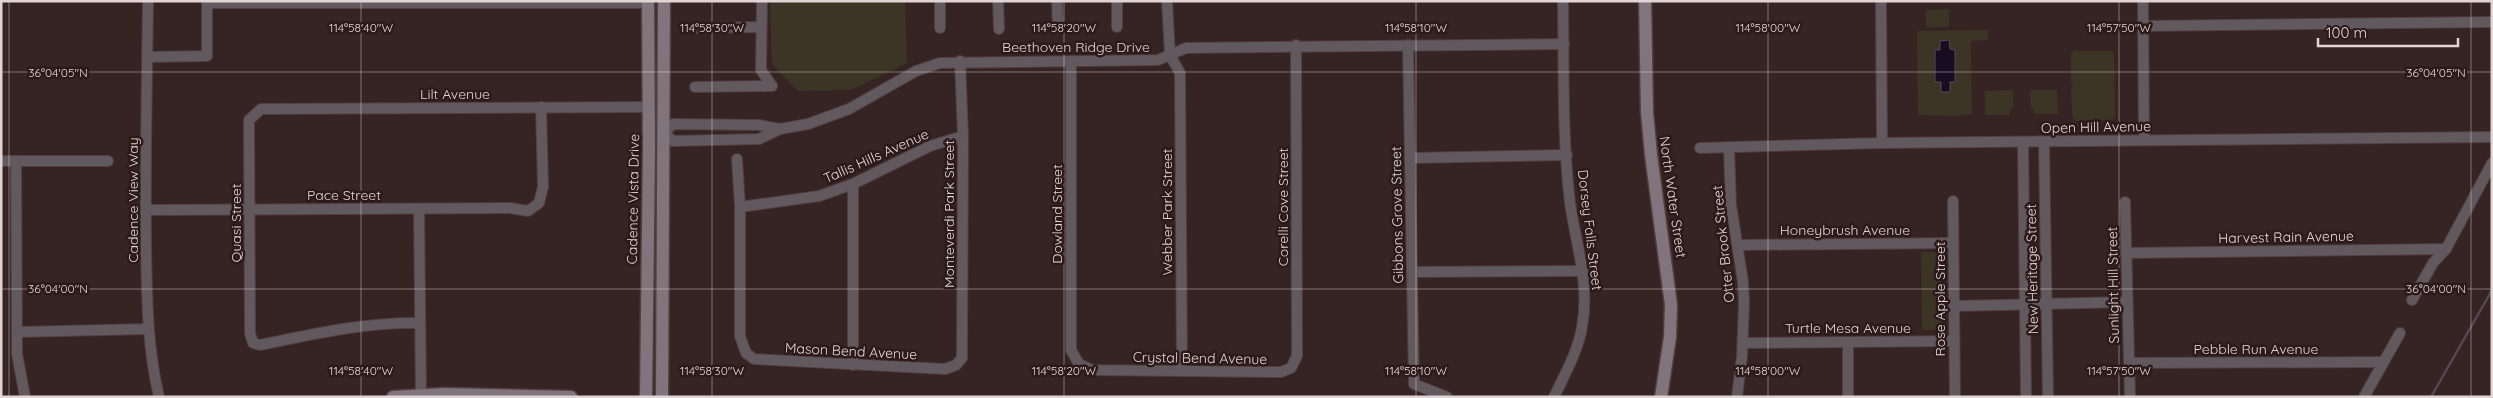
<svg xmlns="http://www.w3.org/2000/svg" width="2493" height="398" viewBox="0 0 2493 398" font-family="Quicksand,sans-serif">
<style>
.green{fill:#3c3525;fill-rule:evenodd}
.water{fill:#180c21;stroke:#544857}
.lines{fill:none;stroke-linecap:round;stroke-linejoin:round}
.stream{stroke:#544857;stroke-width:2.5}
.street-casing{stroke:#513f3f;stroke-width:12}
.secondary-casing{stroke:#513f3f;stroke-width:15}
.street{stroke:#62595e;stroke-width:10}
.secondary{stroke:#82747c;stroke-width:12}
.ticks{fill:none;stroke:#e1d4d4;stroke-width:1;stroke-opacity:0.45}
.labels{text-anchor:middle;stroke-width:5;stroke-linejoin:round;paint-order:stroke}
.street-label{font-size:14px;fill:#e1d4d4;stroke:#2c191a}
.ticks-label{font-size:12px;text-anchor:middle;fill:#e1d4d4;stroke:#2c191a;stroke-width:5;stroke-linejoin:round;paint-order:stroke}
</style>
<rect width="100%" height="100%" fill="#362323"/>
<g class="green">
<path d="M770 1H905L907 63 851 90 798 91 772 64Z"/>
<path d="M1949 9V27H1926V10Z"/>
<path d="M1988 30V40L1971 41 1972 114 1958 116 1918 115 1917 31ZM1940 50H1955L1956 71 1950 82 1934 73V61Z"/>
<path d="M2074 51H2111L2114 54 2115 83 2112 85 2115 87V117L2112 120 2075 121 2072 117 2071 88 2074 86 2071 84V54Z"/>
<path d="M2013 90V109H2010V115H1985V91Z"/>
<path d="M2030 90H2057L2058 114H2034V109H2031Z"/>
<path d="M1921 252H1938L1942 257 1943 326 1939 330H1922Z"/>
</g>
<path class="water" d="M1949 40 1950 49 1955 50V82H1950V92H1941V82H1935V50H1940V41Z"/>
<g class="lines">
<path class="stream" d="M2431 397 2492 290"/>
<g class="street-casing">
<g id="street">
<path d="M148 1C147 83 145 164 146 245 147 298 147 345 159 397"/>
<path d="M762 1 761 70 772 86"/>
<path d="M940 1V28"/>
<path d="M998 1 999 29"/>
<path d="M1057 1 1058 28"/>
<path d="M1117 1V27"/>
<path d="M1167 1 1170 55 1180 73 1182 371"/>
<path d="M1881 1 1882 143"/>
<path d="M2143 1 2144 140"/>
<path d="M207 3H648"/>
<path d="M2143 26 2492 22"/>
<path d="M695 28 761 27"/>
<path d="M1408 45 1414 384 1447 397"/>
<path d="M147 57 207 56V1"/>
<path d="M1071 61V350L1079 364 1092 370 1281 372 1291 368 1297 356 1296 45"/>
<path d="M695 87 772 86"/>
<path d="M780 129 759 125 673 124 664 133 673 141 759 139 780 129 808 124 849 109 916 71 940 63 1158 60 1186 48 1564 44"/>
<path d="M2023 142 2026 397"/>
<path d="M2044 142 2048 397"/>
<path d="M1700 148 1882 143 2492 137"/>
<path d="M1729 148 1731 205 1743 282 1744 303 1742 356 1737 397"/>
<path d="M1410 158 1567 155"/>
<path d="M737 159 740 207V336L746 353 754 359 945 369 956 365 962 358 963 136 960 61"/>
<path d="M1 161H108"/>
<path d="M16 161 17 354 25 397"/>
<path d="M1953 201 1955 397"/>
<path d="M2125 202 2130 397"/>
<path d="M740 207 819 196 853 184 930 146 963 136"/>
<path d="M419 209 421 395"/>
<path d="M145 210 510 208 528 211 539 203 543 187 541 107"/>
<path d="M1738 245 1952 243"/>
<path d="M2126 253 2446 249"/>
<path d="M1412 272 1583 271"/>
<path d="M2412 300 2433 263 2446 249 2492 163"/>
<path d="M1954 306 2126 302"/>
<path d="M419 323C365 322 313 334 260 345L253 343 250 333 249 120 261 109 649 107"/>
<path d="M17 332 147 329"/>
<path d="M1743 343 1954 341"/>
<path d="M2129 363 2383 362"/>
<path d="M853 365V184"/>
<path d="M1554 397C1565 374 1578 351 1582 327 1590 284 1576 245 1570 203 1562 136 1564 68 1563 1"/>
<path d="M1848 397V342"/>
<path d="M2364 397 2400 333"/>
</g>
</g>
<g class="secondary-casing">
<g id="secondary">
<path d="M1645 1 1647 112 1651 155 1671 305 1670 337 1661 397"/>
<path d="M393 397 444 394 571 397"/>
<path d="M646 397 649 149 648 1"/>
<path d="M662 397 664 1"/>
</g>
</g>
<use href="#street" class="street"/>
<use href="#secondary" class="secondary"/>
</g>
<path class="ticks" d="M9 1V397M361 1V397M712 1V397M1064 1V397M1416 1V397M1768 1V397M2119 1V397M2471 1V397M1 72H2492M1 289H2492"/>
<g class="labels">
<g class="street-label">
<text x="1076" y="52">Beethoven Ridge Drive</text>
<text x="455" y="99">Lilt Avenue</text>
<text transform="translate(2096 127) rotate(-1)" y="5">Open Hill Avenue</text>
<text transform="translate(876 156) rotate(-24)" y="5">Tallis Hills Avenue</text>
<text x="344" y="200">Pace Street</text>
<text transform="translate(1673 197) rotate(82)" y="5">North Water Street</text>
<text transform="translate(633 199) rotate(-89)" y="5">Cadence Vista Drive</text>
<text transform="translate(133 200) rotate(-90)" y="5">Cadence View Way</text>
<text transform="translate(1283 207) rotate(-90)" y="5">Corelli Cove Street</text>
<text transform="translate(1167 212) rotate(-90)" y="5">Webber Park Street</text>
<text transform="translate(949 214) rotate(-90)" y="5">Monteverdi Park Street</text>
<text transform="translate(1057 214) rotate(-90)" y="5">Dowland Street</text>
<text transform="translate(1397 215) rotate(-91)" y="5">Gibbons Grove Street</text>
<text transform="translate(236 223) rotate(-90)" y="5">Quasi Street</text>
<text transform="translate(1590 230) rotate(83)" y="5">Dorsey Falls Street</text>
<text x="1845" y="235">Honeybrush Avenue</text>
<text transform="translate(2286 237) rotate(-1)" y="5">Harvest Rain Avenue</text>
<text transform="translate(1723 244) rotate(-96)" y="5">Otter Brook Street</text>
<text transform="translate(2032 269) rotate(-91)" y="5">New Heritage Street</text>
<text transform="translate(2113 285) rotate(-91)" y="5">Sunlight Hill Street</text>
<text transform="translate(1940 299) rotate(-90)" y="5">Rose Apple Street</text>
<text x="1848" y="333">Turtle Mesa Avenue</text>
<text x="2256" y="354">Pebble Run Avenue</text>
<text transform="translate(851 351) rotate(3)" y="5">Mason Bend Avenue</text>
<text transform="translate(1200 358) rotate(1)" y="5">Crystal Bend Avenue</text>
</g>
</g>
<g class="ticks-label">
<text x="361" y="32">114°58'40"W</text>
<text x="712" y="32">114°58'30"W</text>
<text x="1064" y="32">114°58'20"W</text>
<text x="1416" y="32">114°58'10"W</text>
<text x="1768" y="32">114°58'00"W</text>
<text x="2119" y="32">114°57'50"W</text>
<text x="58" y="77">36°04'05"N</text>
<text x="2436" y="77">36°04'05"N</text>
<text x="58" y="293">36°04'00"N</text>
<text x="2436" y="293">36°04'00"N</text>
<text x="361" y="375">114°58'40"W</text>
<text x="712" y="375">114°58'30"W</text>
<text x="1064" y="375">114°58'20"W</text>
<text x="1416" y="375">114°58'10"W</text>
<text x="1768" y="375">114°58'00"W</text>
<text x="2119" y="375">114°57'50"W</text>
</g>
<rect width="2493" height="398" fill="none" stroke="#e1d4d4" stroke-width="5"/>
<path d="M2318 38v8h140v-8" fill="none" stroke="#e1d4d4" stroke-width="2.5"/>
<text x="2326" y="38" font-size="15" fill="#e1d4d4" stroke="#2c191a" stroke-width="4" paint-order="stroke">100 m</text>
</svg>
